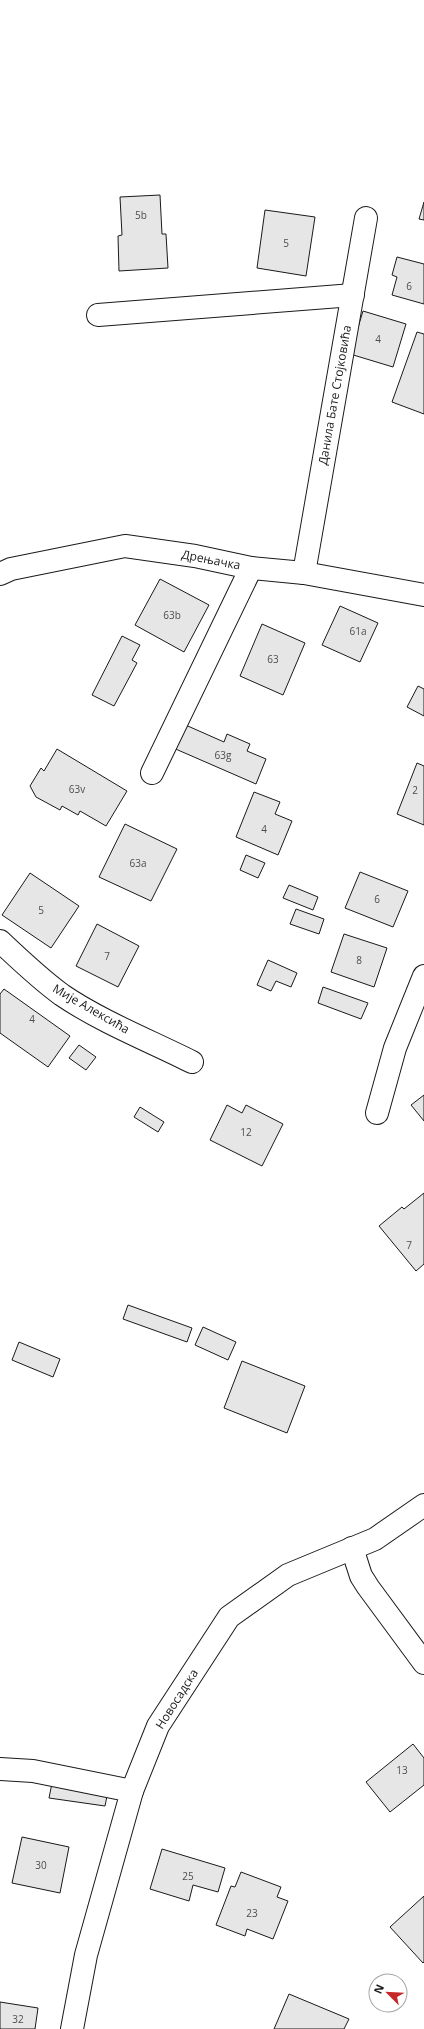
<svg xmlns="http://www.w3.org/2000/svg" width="424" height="2029" viewBox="0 0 424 2029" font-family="'Open Sans',sans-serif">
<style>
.building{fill:#e6e6e6;stroke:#1a1a1a}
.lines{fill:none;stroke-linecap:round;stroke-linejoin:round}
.minor-casing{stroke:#1a1a1a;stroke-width:24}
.minor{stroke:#fff;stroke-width:22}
.labels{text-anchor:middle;stroke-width:3;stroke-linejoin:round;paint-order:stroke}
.number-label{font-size:10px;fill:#4d4d4d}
.street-label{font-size:12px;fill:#1a1a1a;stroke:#fff}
</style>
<rect width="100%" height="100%" fill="#fff"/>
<g class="building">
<path d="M160 195 162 234H166L168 268 119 271 118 236 122 235 120 197Z"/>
<path d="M424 202V220L419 219Z"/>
<path d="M265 210 315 217 306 276 257 268Z"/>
<path d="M397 257 424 264V304L392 295 397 277 392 275Z"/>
<path d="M363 311 406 324 393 367 350 354Z"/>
<path d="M417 332 424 334V414L392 402Z"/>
<path d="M160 579 209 605 184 652 135 625Z"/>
<path d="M340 606 378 623 360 662 322 645Z"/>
<path d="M262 624 305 643 283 695 240 676Z"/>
<path d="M122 636 140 645 132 660 137 663 114 706 92 695Z"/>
<path d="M418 686 424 689V716L407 707Z"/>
<path d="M181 723 224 742 227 734 250 744 247 751 266 759 256 784 171 747Z"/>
<path d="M57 749 127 791 106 826 80 811 78 815 62 806 60 810 36 797 30 786 41 768 44 771Z"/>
<path d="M417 763 424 766V825L397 814Z"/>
<path d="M254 792 280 802 275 814 292 821 278 855 236 837Z"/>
<path d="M125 824 177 849 151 901 99 877Z"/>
<path d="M246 855 265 863 258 878 240 870Z"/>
<path d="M360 872 408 891 393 927 345 908Z"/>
<path d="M30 873 79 906 51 948 2 915Z"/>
<path d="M289 885 318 897 313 910 283 898Z"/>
<path d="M296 909 324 919 319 934 290 924Z"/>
<path d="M97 924 139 946 118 987 76 966Z"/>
<path d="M344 934 387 948 374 987 331 972Z"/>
<path d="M268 960 297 973 291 987 276 981 271 991 257 985Z"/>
<path d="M323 987 368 1003 361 1019 318 1003Z"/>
<path d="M4 989 70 1036 48 1067 0 1033V994Z"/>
<path d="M79 1045 96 1057 86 1070 69 1058Z"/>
<path d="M424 1095V1121L411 1105Z"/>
<path d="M227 1105 242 1113 246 1105 283 1124 262 1166 210 1140Z"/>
<path d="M140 1107 164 1122 158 1132 134 1117Z"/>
<path d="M424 1193V1264L416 1271 379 1226 402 1207 404 1209Z"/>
<path d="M128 1305 192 1328 187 1342 123 1319Z"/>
<path d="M203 1327 236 1342 228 1360 195 1345Z"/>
<path d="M19 1342 60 1359 53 1377 12 1360Z"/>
<path d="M242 1361 305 1386 287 1433 224 1408Z"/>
<path d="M413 1744 424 1758V1785L390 1812 366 1782Z"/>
<path d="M52 1783 108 1791 105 1806 49 1798Z"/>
<path d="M22 1837 69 1847 60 1893 12 1883Z"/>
<path d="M162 1849 225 1868 218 1892 193 1885 189 1901 150 1889Z"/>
<path d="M241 1872 281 1887 277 1897 288 1901 273 1939 247 1929 245 1936 216 1925 231 1886 235 1887Z"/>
<path d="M424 1896V1962L423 1963 390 1927Z"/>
<path d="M289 1994 349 2019 344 2029H274Z"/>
<path d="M0 2002 38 2008 35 2029H0Z"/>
</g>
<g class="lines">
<g class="minor-casing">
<g id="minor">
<path d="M98 315 353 295"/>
<path d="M304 573 366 218"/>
<path d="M0 574 11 569 125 546 195 556 251 568 304 573 424 595"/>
<path d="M152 773 251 568"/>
<path d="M0 941C20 960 40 979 62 995 100 1021 150 1041 192 1062"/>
<path d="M377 1113 395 1048 424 976"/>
<path d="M352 1548 361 1576 368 1587 424 1663"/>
<path d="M0 1769 33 1771 132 1791"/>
<path d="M72 2029 86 1955 132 1791 158 1726 229 1617 288 1575 375 1539 424 1505"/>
</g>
</g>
<use href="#minor" class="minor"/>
</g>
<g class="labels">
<g class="number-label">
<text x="141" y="219">5b</text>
<text x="286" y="247">5</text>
<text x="409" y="290">6</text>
<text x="378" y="343">4</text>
<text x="172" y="619">63b</text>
<text x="358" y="635">61a</text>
<text x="273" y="663">63</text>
<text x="223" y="759">63g</text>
<text x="77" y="793">63v</text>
<text x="415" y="794">2</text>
<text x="264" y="833">4</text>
<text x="138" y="867">63a</text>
<text x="377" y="903">6</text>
<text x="41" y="914">5</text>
<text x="107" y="960">7</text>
<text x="359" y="964">8</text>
<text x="32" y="1023">4</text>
<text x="246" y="1136">12</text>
<text x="409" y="1249">7</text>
<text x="402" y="1774">13</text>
<text x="41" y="1869">30</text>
<text x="188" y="1880">25</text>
<text x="252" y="1917">23</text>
<text x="18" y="2023">32</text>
</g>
<g class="street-label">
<text transform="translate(335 395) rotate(-80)" y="4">Данила Бате Стојковића</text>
<text transform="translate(211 560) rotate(11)" y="4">Дрењачка</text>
<text transform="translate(91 1009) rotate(30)" y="4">Мије Алексића</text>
<text transform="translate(177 1699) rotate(-58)" y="4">Новосадска</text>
</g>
</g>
<g transform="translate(388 1993) rotate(294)"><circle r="19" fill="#ffffff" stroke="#a3a3a3"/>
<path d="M0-3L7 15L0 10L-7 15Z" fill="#c62828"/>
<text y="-6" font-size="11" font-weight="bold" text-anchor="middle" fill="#1a1a1a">N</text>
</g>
</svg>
